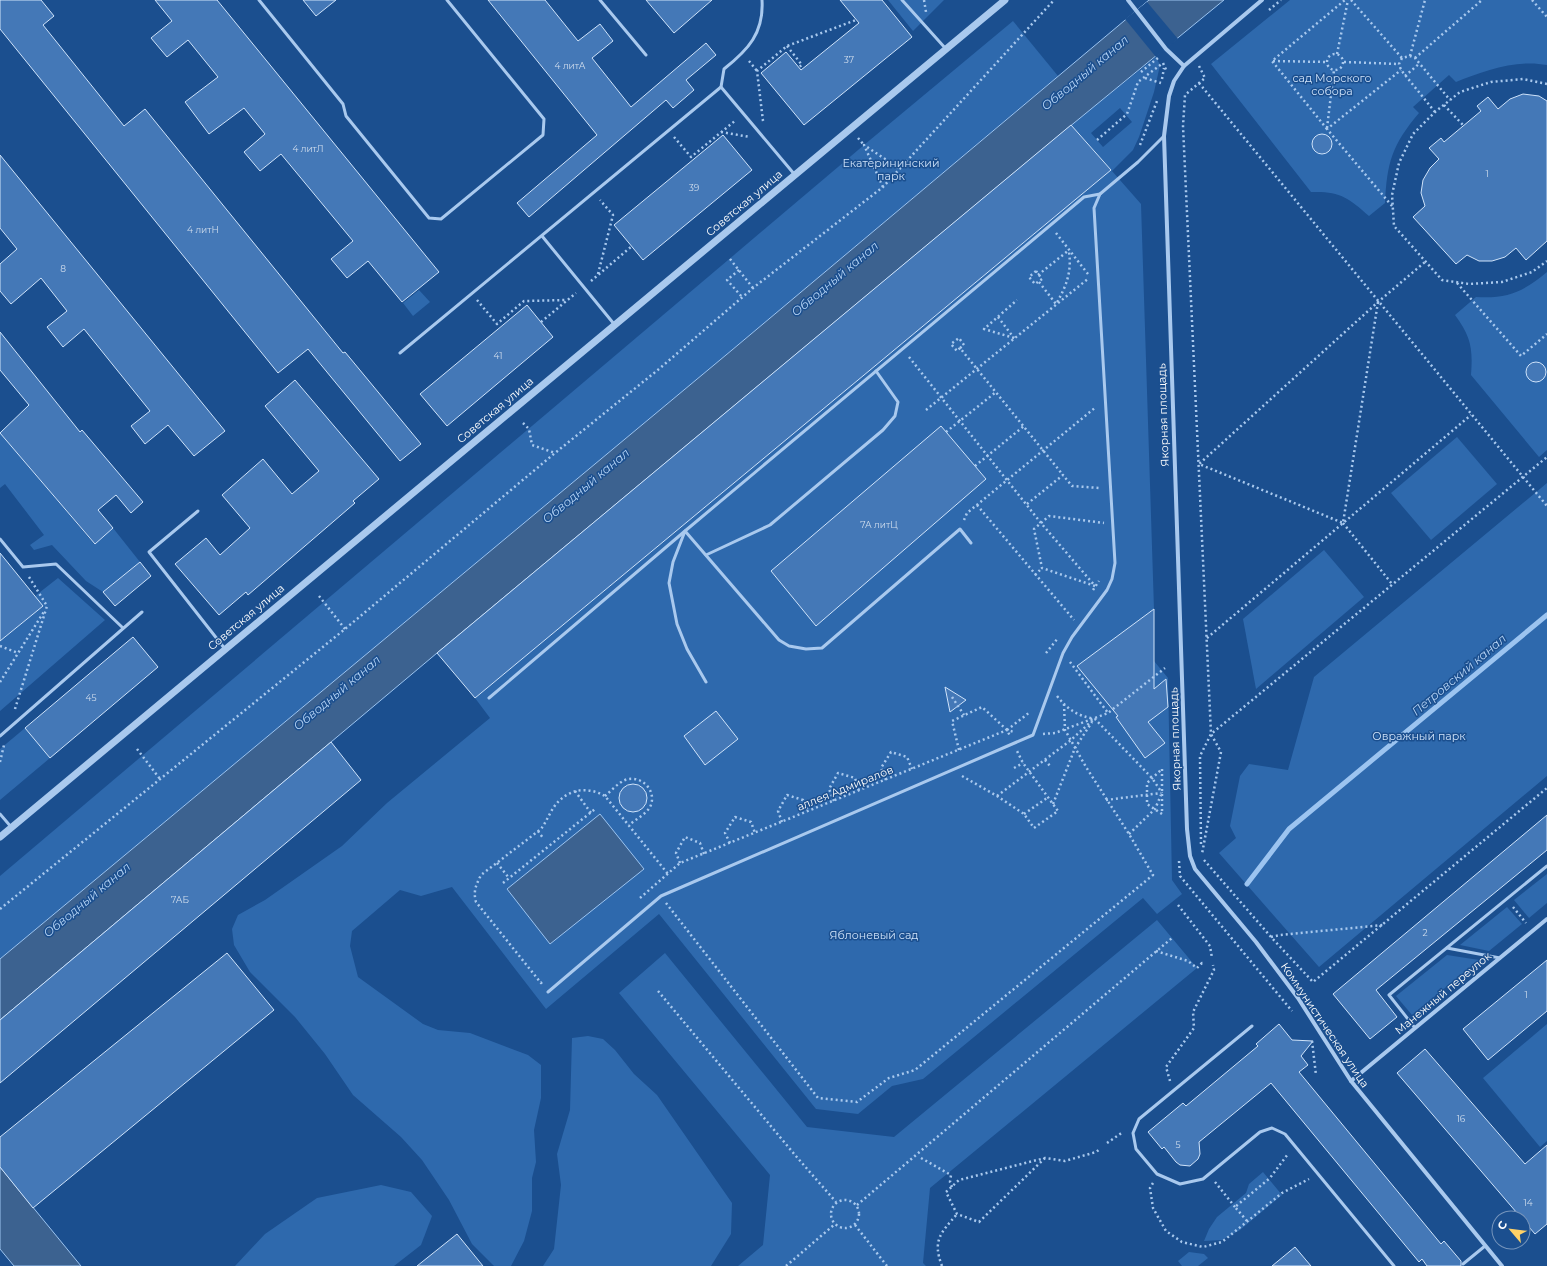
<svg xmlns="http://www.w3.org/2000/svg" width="1547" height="1266" viewBox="0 0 1547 1266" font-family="Montserrat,sans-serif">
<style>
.green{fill:#2e69ad;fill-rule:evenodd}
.water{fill:#3c6290;stroke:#9cc4f0}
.pier{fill:#1b4f8f}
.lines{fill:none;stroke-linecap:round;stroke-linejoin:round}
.stream{stroke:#9cc4f0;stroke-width:5}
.building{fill:#4478b7;stroke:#cfe3fa}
.path{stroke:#a9c9ee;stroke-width:2.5;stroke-dasharray:2 3;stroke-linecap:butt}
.service{stroke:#a9c9ee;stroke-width:3}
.minor{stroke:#a9c9ee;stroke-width:4}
.tertiary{stroke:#a9c9ee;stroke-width:7}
.labels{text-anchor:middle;stroke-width:3;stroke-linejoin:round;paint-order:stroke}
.number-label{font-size:9px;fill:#d0dded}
.park-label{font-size:11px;fill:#cfe3fa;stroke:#1b4f8f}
.street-label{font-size:11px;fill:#fff;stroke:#1b4f8f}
.water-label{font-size:12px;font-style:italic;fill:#b5d3f5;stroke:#1b4f8f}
</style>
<rect width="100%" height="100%" fill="#1b4f8f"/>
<g class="green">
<path d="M888 0H944L913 31Z"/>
<path d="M1290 0H1547V65C1517 59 1483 71 1456 82L1449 75 1413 107 1419 113C1392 145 1387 162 1385 203L1369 216C1348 197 1339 191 1311 192L1211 64Z"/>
<path d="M1013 21 1058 76 732 350 0 959V876L864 145Z"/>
<path d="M1156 57 1160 65 1154 92 1139 137 1133 150 1112 171 1141 204 1154 609V661L1168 678 1172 880 1182 894 1157 914 1143 898 923 1079 892 1086 858 1114 816 1109 659 914 546 1009 452 887 421 896 400 890 352 931 350 946 358 977 423 1024 438 1030 470 1033 528 1055 541 1065V1098L534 1130 536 1162 532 1178V1211L524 1241 511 1266H494L472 1244 449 1200 422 1160 401 1137 353 1095 325 1054 295 1017 250 972 234 945 232 929 238 915 265 900 342 846 387 803 490 718 475 698 1111 170 1071 125ZM1120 108 1132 122 1103 147 1091 133Z"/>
<path d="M1547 272V450L1539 457 1471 375C1473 348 1471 337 1455 315L1476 297C1507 299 1523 292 1547 272Z"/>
<path d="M419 290 430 302 413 316 403 303Z"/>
<path d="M0 433 94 544 113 528 140 562 103 592 86 581 52 545 34 550 30 545 44 535 5 484 0 488Z"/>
<path d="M1457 437 1497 484 1431 540 1391 493Z"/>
<path d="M1547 483V776L1319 967 1219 853 1236 838 1230 826 1240 776 1249 764 1288 770 1314 677Z"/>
<path d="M1324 550 1364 597 1256 689 1243 619Z"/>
<path d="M58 578 105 620 0 711V632L5 637 43 606 35 596Z"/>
<path d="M25 728 50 758 0 800V749Z"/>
<path d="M1547 874V903L1529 918 1514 900Z"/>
<path d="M1507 907 1522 924 1489 951 1460 945Z"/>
<path d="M1157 920 1197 968 930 1188 923 1263 926 1266H738L763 1245 770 1175 619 993 665 953 807 1127 894 1137Z"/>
<path d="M1447 955 1479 960 1412 1015 1396 996Z"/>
<path d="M1547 1024V1141L1540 1147 1483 1078Z"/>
<path d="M588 1036 603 1039 615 1050 634 1074 657 1095 732 1203 731 1234 711 1266H543L554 1249 561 1185 557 1154 570 1110 572 1038Z"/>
<path d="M1263 1172 1282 1195 1240 1230 1222 1240 1204 1241 1209 1229 1217 1217 1246 1193 1249 1184Z"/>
<path d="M381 1185 411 1192 432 1216 421 1245 394 1266H235L265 1234 317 1198Z"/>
<path d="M1189 1252 1204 1254 1208 1258 1198 1266H1182L1178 1261Z"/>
</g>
<g class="water">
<path d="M1149 0H1224L1074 123 437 653 0 1020V959L732 350Z"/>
<path d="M600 814 644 869 550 944 507 889Z"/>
<path d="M0 1167 81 1266H14L0 1249Z"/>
</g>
<path class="pier" d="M1147 2 1178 39 1156 57 1125 19Z"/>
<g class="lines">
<path class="stream" d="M1247 884 1289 829 1547 615"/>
</g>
<g class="building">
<path d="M0 0H41L54 16 43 25 124 126 145 109 343 353 345 352 421 444 400 461 308 349 278 373 0 29Z"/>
<path d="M155 0H217L439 272 402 302 368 261 347 278 331 259 353 241 281 154 260 171 244 152 265 134 244 108 209 134 185 102 218 77 188 40 167 57 151 38 172 21Z"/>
<path d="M303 0H336L316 16Z"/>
<path d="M488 0H545L578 41 600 24 613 41 592 58 631 107 706 43 716 55 686 80 694 90 673 108 666 100 529 217 517 203 597 135Z"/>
<path d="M646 0H712L674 33Z"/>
<path d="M840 0H882L912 37 804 125 761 73 786 52 801 70 859 23Z"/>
<path d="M1523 94 1539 96 1547 101V241L1526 260 1516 248 1505 257 1492 261H1479L1467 255 1456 264 1413 217 1425 206 1421 193 1423 180 1430 168 1439 159 1429 148 1441 138 1444 142 1481 111 1477 106 1488 97 1498 109 1510 99Z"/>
<path d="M1071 125 1111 170 475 698 437 653Z"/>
<circle cx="1322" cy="144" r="10"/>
<path d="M723 135 752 170 643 260 614 225Z"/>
<path d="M0 155 225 431 194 456 168 425 145 444 131 426 150 411 84 329 63 347 47 327 67 311 41 278 11 304 0 291V264L17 249 0 228Z"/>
<path d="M527 305 553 337 447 426 420 394Z"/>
<path d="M0 332 80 432 82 430 143 502 131 513 116 495 98 510 113 528 95 544 0 433 29 405 0 370Z"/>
<circle cx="1536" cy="372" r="10"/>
<path d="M295 380 379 479 353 501 355 503 248 595 246 592 219 615 175 564 206 538 220 555 250 528 222 495 263 459 292 494 319 471 265 406Z"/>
<path d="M941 426 986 479 816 626 771 571Z"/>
<path d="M0 553 43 606 0 641Z"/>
<path d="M140 562 151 576 115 606 103 592Z"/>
<path d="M1154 609V689L1166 679 1168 707 1148 722 1165 743 1145 758 1116 717 1118 716 1077 666Z"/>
<path d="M133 637 158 667 50 758 25 728Z"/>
<path d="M945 687 966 700 950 712Z"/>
<path d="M716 711 738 739 705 765 684 736Z"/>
<path d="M331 742 361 780 0 1083V1020Z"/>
<circle cx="633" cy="798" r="14"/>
<path d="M1547 815V850L1376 990 1397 1017 1370 1039 1333 994Z"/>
<path d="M227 953 274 1010 33 1208 0 1167V1137Z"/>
<path d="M1547 960V1011L1488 1060 1463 1029Z"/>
<path d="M1279 1024 1292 1040 1313 1041 1301 1056 1308 1065 1299 1072 1441 1244 1444 1241 1461 1261V1266H1427L1422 1259 1419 1262 1271 1083 1199 1142 1200 1154 1198 1159 1190 1166 1180 1165 1176 1162 1164 1147 1162 1149 1148 1132 1183 1103 1186 1106 1258 1046 1256 1044Z"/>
<path d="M1425 1049 1525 1164 1547 1145V1224L1535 1234 1397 1073Z"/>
<path d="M457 1234 483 1266H417Z"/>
<path d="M1295 1247 1311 1266H1272Z"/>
</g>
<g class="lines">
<g class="path">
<path d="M924 0 926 12"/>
<path d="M1351 0 1402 58"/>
<path d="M1532 0 1547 17"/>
<path d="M1269 10 1281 0"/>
<path d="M787 46 802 65 799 67"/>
<circle cx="1335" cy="62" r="8"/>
<path d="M1337 54 1348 0"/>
<path d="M1410 56 1425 0"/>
<path d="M1415 58 1482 0"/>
<path d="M749 61 757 71"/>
<path d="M1273 61 1327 62"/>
<path d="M1344 62 1399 64"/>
<path d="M1199 66 1205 78 1185 95 1183 126 1211 734 1221 752 1202 854"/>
<path d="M1141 72 1159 57"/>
<path d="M1405 76 1420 63"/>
<path d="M1145 78 1161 83"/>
<path d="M1162 79 1164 68"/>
<path d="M1199 83 1547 506"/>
<path d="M1547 84 1523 79 1491 82 1460 92 1435 112 1413 134 1399 163 1392 195 1394 226 1442 280 1469 284 1502 282 1532 272 1547 261"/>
<path d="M1444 105 1463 125"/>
<path d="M1435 112 1401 70 1399 64 1402 58 1410 56 1415 58 1450 100"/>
<path d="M763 121 757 71 787 46 856 20"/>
<path d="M1327 128 1334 70"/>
<path d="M1327 129 1272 61 1345 0"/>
<path d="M721 132 750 137"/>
<path d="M674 137 691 157 736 120"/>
<path d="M858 138 864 145"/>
<path d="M1097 140 1127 114 1138 82 1163 63 1167 72"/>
<path d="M1140 145 1157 101"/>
<path d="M883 187 864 145 900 169"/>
<path d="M1392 206 1327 129 1401 70"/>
<path d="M1056 233 1088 274"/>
<path d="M730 259 753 288"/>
<path d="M739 270 727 280 742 297"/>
<path d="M1036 271 1042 279 1035 284 1029 277Z"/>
<path d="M598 274 613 215 600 200"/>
<path d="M1038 275 1069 250"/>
<path d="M591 281 632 246"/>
<path d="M1039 282 1056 304C1066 287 1072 272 1069 252"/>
<path d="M1457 283 1521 356 1547 334"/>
<path d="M477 300 497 324 524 301 567 300"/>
<path d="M1378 302 1343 523 1199 464 1378 302 1425 262"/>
<path d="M998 317 1014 338"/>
<path d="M541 322 576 293"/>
<path d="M1014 338 984 329 1017 300"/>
<path d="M960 348 964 345 959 338 951 344 957 351 960 348 1063 475"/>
<path d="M909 357 1041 523 1095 586"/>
<path d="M926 410 1089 278"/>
<path d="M523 423 529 429 532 445 555 453"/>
<path d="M946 432 996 392"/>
<path d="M975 466 1024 426"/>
<path d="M1027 504 1063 475 1072 486 1100 488"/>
<path d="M977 505 1074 620"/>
<path d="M964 520 967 513 1096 407"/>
<path d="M1343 523 1392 584"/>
<path d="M1035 575 1042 568"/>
<path d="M1095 586 1042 568 1034 529 1049 516 1104 523"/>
<path d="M1093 590 1099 581"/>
<path d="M319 596 345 629"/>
<path d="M1207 638 1471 415"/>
<path d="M0 646 18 653"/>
<path d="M1046 653 1058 638"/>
<path d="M1070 662 1108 713"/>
<path d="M0 682 45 610"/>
<path d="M1057 696C1068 710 1078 716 1095 719L1152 778 1162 793"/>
<path d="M952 697 964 715"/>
<path d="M15 709 47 606 29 577"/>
<path d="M1007 730 1030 712"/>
<path d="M1043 734 1055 733 1108 713 1165 668"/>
<path d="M137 749 160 779"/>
<path d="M959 750 952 721 982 707 1007 730 1010 736"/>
<path d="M1045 760 1050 766"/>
<path d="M0 762 4 745"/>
<path d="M1014 768 1023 763"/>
<path d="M1162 769V814L1147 804V783Z"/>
<path d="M962 776 997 796 1024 814 1034 828 1058 811 1023 763 1017 751"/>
<path d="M886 780 881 768 891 752 907 757 912 769"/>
<path d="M575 791 591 813"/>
<path d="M605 796C611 791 618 783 625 780 641 774 658 791 650 807 646 814 635 820 629 825"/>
<path d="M997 796 1071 740 1094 719"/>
<path d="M1106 800 1161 793"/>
<path d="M834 801 829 789 838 773 855 778 859 791"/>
<path d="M1053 804 1075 748 1092 722"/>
<path d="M1024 814 1047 798"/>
<path d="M782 822 778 811 787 795 803 800 808 811"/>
<path d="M538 831 543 838"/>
<path d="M1129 834 1155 809 1161 795"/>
<path d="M730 843 725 833 735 817 751 822 755 833"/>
<path d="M1201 844 1200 756 1211 734 1547 457"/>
<path d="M1204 860 1271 937 1313 982 1547 788"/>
<path d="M1179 861 1180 876 1292 1011"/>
<path d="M497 863 509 878"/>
<path d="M680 863 676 853 685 837 700 843 704 854"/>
<path d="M503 883 595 809"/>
<path d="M640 898 680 863 1007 730 1014 732"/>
<path d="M666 903 818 1098 857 1102 889 1078 915 1070 1153 875 1129 834 1086 767 1065 730 1064 704"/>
<path d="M1178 905 1210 946 1212 958"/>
<path d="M1513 907 1526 923"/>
<path d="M0 909 345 629 555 453 659 369 753 288 883 187 1054 0"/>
<path d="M1271 937 1280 935 1383 925"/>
<path d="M1156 951 1188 961 1197 968 1202 963 1204 965"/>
<path d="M542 982 541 983 476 902C473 891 476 885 481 875L541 829C547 821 551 809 558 802 571 788 589 787 605 796L668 874"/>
<path d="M658 991 795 1155 836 1202"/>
<path d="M1312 1041 1316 1075"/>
<path d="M1170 1081 1166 1067 1194 1028 1193 1012 1214 970 1213 965"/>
<path d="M1107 1143 1123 1132"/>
<path d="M921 1158 951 1175 950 1182 952 1187"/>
<path d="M1045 1158 979 1222 957 1214 946 1192 959 1180 1045 1158 1065 1161 1096 1152 1100 1149"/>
<path d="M1215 1182 1235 1207"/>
<path d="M1153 1183 1150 1188 1153 1208 1166 1231 1182 1242 1203 1247 1222 1242 1282 1193 1309 1179"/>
<circle cx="845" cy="1214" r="14"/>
<path d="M857 1205 1172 938"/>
<path d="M1247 1221 1235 1207 1270 1178 1288 1154"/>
<path d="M855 1225 887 1266"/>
<path d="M786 1266 835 1224"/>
<path d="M942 1266C932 1240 941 1233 957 1214"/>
</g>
<g class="service">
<path d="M259 0 343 104 346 116 429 218 441 219 543 135 544 119 447 0"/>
<path d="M600 0 646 55"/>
<path d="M902 0 946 49"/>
<path d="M721 87 795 175"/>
<path d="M542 236 614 324"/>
<path d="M400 353 721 87 724 69C748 50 764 33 762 0"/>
<path d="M198 511 149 552 225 649"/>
<path d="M0 539 23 567 56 564 123 628"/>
<path d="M706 555 770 525 883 430 895 416 898 402 876 371"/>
<path d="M706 682 687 649 677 624 669 583 673 562 685 531 779 640 789 646 806 649 822 648 960 529 971 543"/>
<path d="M489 698 685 531 1084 197 1100 194"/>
<path d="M0 736 142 612"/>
<path d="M0 814 12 828"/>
<path d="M1447 948 1500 958"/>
<path d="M548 992 661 896 1033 735 1063 653 1072 637 1107 590 1112 579 1115 563 1094 208 1100 194 1138 162 1164 136"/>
<path d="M1252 1026 1139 1119 1133 1133 1136 1149 1157 1174 1180 1184 1203 1179 1260 1132 1272 1128 1285 1134 1394 1266"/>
<path d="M1415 1028 1389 995 1547 866"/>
<path d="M1463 1264 1485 1246"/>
</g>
<g class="minor">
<path d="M1128 0 1166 49 1184 66"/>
<path d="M1262 0 1184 66 1174 81 1169 96 1164 136 1187 829 1190 856 1195 869 1256 942 1298 998 1351 1081 1502 1266"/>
<path d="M1351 1081 1547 919"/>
</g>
<path class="tertiary" d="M0 837 1005 0"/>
</g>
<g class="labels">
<g class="number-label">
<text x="849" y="63">37</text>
<text x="570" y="69">4 литА</text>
<text x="308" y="152">4 литЛ</text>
<text x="1487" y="177">1</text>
<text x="694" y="191">39</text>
<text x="203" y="233">4 литН</text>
<text x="63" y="272">8</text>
<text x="498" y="359">41</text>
<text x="879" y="528">7А литЦ</text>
<text x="91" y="701">45</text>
<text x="180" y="903">7АБ</text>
<text x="1425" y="936">2</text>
<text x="1526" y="998">1</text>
<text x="1461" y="1122">16</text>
<text x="1178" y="1148">5</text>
<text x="1528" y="1206">14</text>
</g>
<g class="park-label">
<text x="1332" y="82">сад Морского<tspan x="1332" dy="13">собора</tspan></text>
<text x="891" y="167">Екатерининский<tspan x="891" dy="13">парк</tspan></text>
<text x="1419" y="740">Овражный парк</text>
<text x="874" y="939">Яблоневый сад</text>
</g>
<g class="street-label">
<text transform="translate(744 203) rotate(-40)" y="4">Советская улица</text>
<text transform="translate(495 410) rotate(-40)" y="4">Советская улица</text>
<text transform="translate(1163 415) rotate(-92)" y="4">Якорная площадь</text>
<text transform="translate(246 617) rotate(-40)" y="4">Советская улица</text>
<text transform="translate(1175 739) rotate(-92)" y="4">Якорная площадь</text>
<text transform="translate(845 788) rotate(-22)" y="4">аллея Адмиралов</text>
<text transform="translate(1443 993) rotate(-40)" y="4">Манежный переулок</text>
<text transform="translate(1325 1025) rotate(56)" y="4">Коммунистическая улица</text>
</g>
<g class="water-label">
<text transform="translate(1085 73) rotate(-40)" y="4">Обводный канал</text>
<text transform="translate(835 279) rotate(-40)" y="4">Обводный канал</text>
<text transform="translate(586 486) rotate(-40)" y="4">Обводный канал</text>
<text transform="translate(1459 675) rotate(-40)" y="4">Петровский канал</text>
<text transform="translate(337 693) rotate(-40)" y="4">Обводный канал</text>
<text transform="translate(87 900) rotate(-40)" y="4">Обводный канал</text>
</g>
</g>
<g transform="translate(1511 1230) rotate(298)"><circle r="19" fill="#1b4f8f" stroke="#7695bc"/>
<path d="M0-3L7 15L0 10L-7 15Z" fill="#ffd166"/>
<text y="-6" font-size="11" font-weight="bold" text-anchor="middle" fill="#ffffff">С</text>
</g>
</svg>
